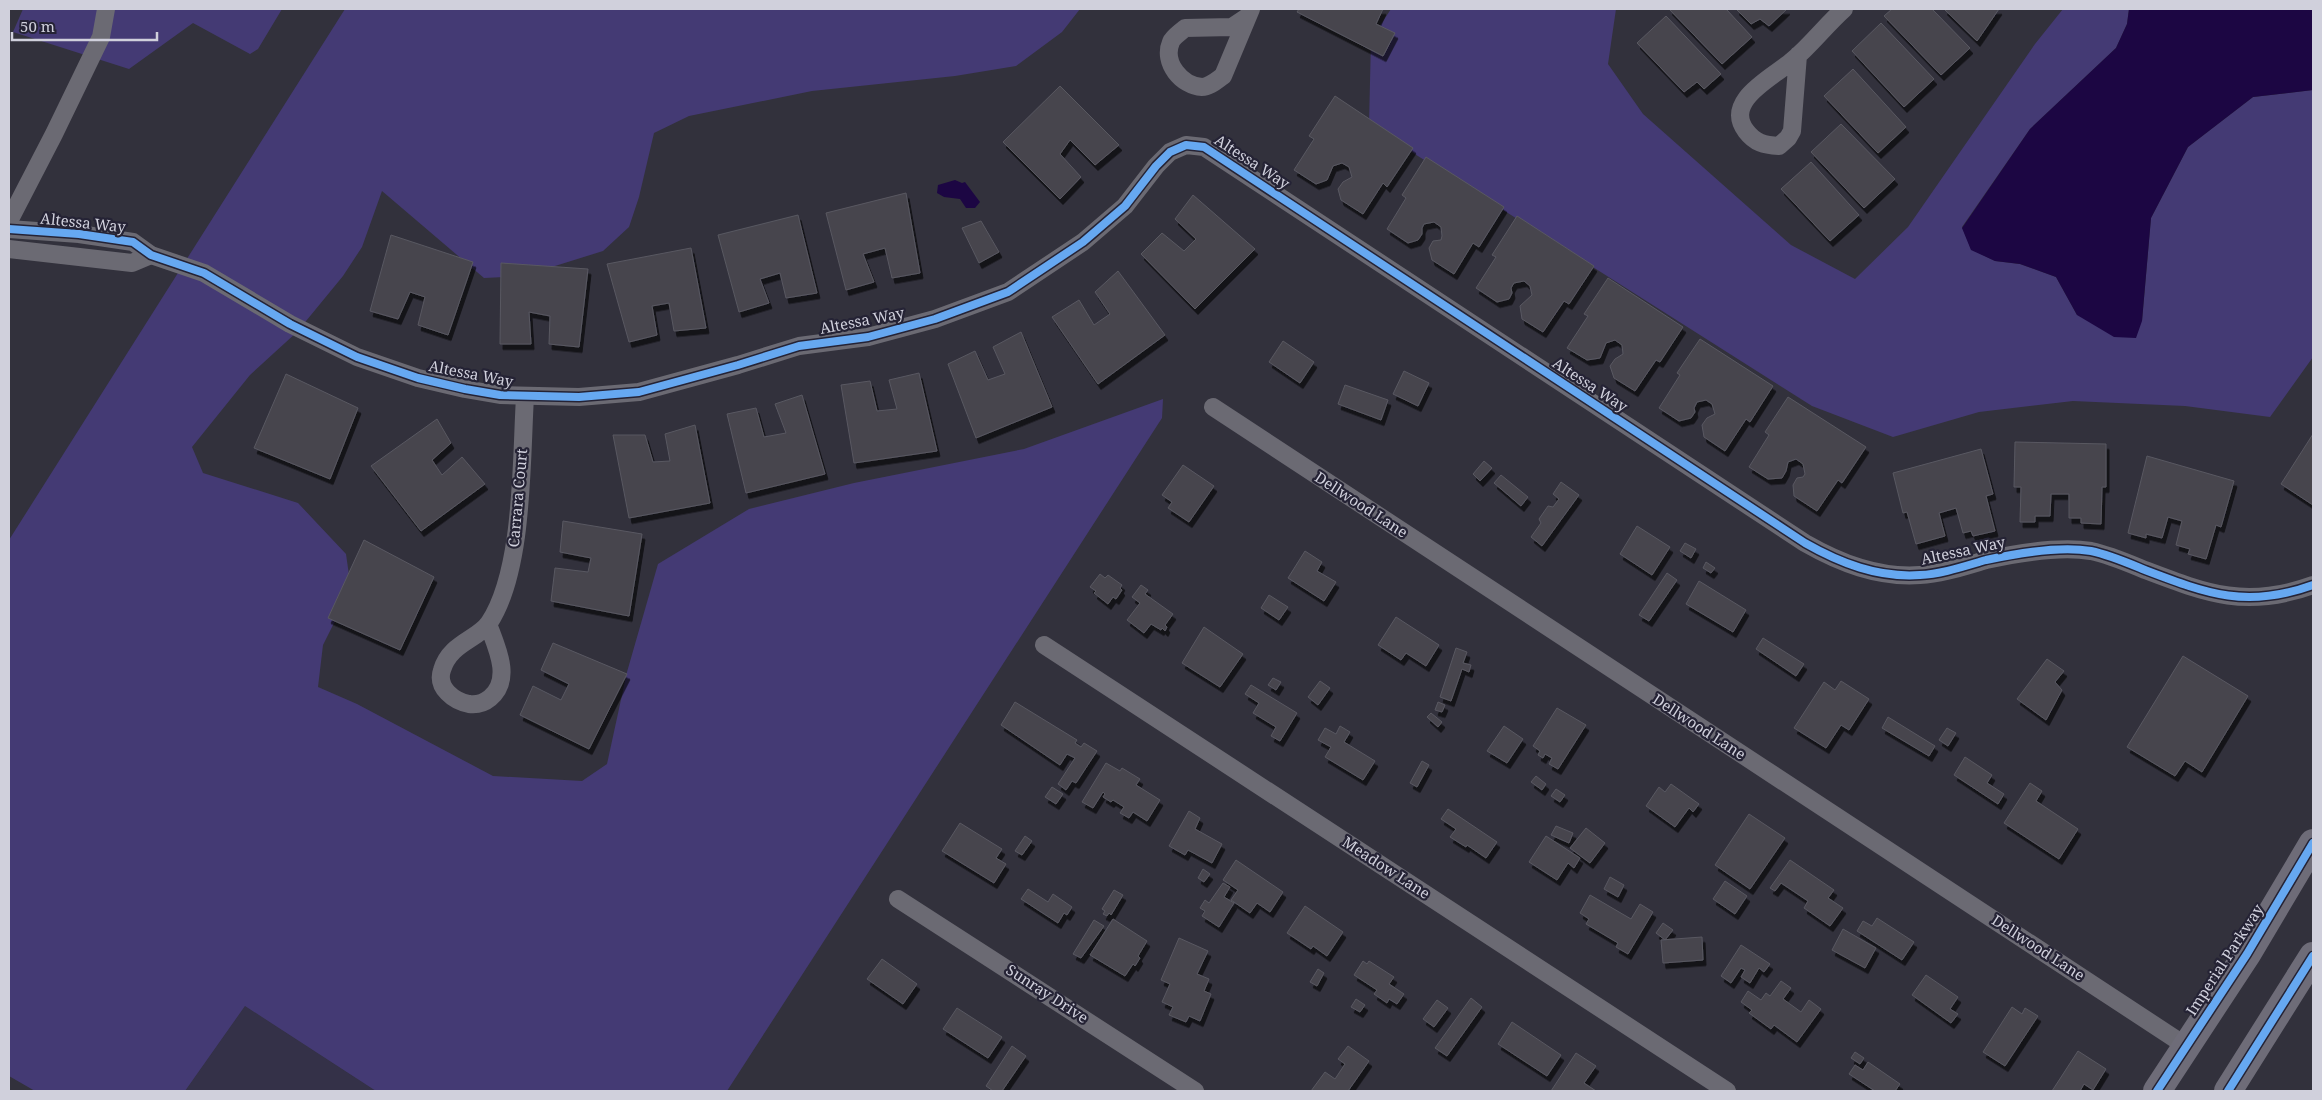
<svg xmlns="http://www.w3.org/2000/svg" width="2322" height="1100" viewBox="0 0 2322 1100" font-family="'Noto Serif',serif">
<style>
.built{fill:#343148}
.green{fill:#443a74}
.water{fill:#1c0643}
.building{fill:#46454e;stroke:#595861;filter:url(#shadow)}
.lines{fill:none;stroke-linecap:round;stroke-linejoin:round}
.minor{stroke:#6b6a73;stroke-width:18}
.primary{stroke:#6e6c78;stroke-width:28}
.cycleway-casing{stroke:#252335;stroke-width:11}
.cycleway{stroke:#66a8f1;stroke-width:8}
.labels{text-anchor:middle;stroke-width:4.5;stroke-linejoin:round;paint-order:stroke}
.street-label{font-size:15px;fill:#d0d0dc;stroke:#252335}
</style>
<defs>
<filter id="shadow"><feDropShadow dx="3" dy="5.5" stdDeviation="0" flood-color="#0009"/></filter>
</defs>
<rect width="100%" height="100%" fill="#32313c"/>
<path class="built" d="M245 1006 376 1091H185Z"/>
<g class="green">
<path d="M23 9H282L258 49 250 54 193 23 129 69 13 32Z"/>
<path d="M345 9H1080L1062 32 1016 66 955 76 812 91 689 116 654 133 639 197 629 227 603 251 523 276 484 278 382 191 362 247 343 276 297 332 250 375 192 447 203 473 298 503 346 554 351 589 323 645 318 687 357 704 493 776 582 781 607 764 627 672 658 564 749 509 854 483 1024 449 1163 399 1162 418 727 1091H376L245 1006 185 1091H35L9 1076V540Z"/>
<path d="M1391 9H1616L1608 64 1643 114 1791 245 1855 279 1908 227 2035 44 2063 9H2129L2127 24 2116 48 2030 129 1962 227 1971 249 1995 261 2020 264 2056 277 2077 315 2142 321 2151 218 2188 147 2253 97 2313 90V357L2270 417 2185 406 2073 401 1979 412 1893 437 1812 406 1369 125 1371 39Z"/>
</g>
<g class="water">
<path d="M2129 9H2313V90L2253 97 2188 147 2151 218 2142 321 2136 338 2114 337 2077 315 2056 277 2020 264 1995 261 1971 250 1962 228 2030 129 2116 48 2127 24Z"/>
<path d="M955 180 962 183 965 182 980 202 975 208H966L960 199 944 197 937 193 938 185Z"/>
</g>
<g class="building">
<path d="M1299 9H1383L1376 24 1395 33 1383 56 1297 12Z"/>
<path d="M1669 9H1726L1752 37 1722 64Z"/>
<path d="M1736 9H1787L1769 26 1760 19 1751 24Z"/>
<path d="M1892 9H1932L1970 48 1941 75 1884 16Z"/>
<path d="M1944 9H1999L1977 41Z"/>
<path d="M1666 16 1721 74 1704 89 1697 82 1684 92 1637 43Z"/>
<path d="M1881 23 1934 79 1904 107 1852 51Z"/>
<path d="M1853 69 1906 127 1878 153 1824 96Z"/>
<path d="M1060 86 1119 145 1095 165 1070 140 1060 154 1081 177 1060 199 1003 142Z"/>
<path d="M1335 96 1413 148 1387 187 1383 183 1363 214 1341 200 1338 189 1343 182 1352 177 1349 167 1342 163 1333 166 1327 180 1316 184 1294 170 1314 139 1309 136Z"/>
<path d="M1841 124 1895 179 1864 208 1811 152Z"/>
<path d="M1426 157 1504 207 1479 247 1473 243 1454 274 1432 260 1429 248 1433 241 1441 240 1442 236 1441 227 1434 222 1424 224 1422 228V234L1418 240 1408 243 1387 229 1406 198 1402 195Z"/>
<path d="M1811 162 1859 215 1830 241 1781 189Z"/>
<path d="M906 193 920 273 892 278 885 248 863 254 874 282 846 290 826 213Z"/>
<path d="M1193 195 1255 249 1195 309 1141 254 1162 233 1184 251 1196 239 1175 219Z"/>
<path d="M798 215 817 293 786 298 780 273 760 279 769 303 739 312 718 235Z"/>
<path d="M1517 216 1594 266 1569 304 1564 301 1543 332 1522 319 1520 306 1532 295 1530 286 1524 281 1514 283 1511 288 1512 293 1509 299 1497 302 1476 288 1496 257 1492 255Z"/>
<path d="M981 221 999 252 979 263 962 228Z"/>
<path d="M391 235 473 262 448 335 418 325 425 297 410 292 398 319 370 311Z"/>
<path d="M691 248 706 328 674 331 669 303 652 306 657 335 629 342 607 264Z"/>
<path d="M501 263 588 269 579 347 549 344 550 316 529 312 531 344H500Z"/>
<path d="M1118 271 1165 335 1098 384 1052 317 1079 300 1094 325 1110 314 1095 292Z"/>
<path d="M1608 278 1683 327 1660 362 1656 360 1635 391 1614 378 1610 366 1615 359 1623 354 1622 345 1615 340 1606 343 1600 358 1587 360 1567 348 1588 316 1584 314Z"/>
<path d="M1021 332 1052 407 976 438 948 364 975 351 988 380 1005 374 993 347Z"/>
<path d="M1700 339 1773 386 1750 422 1746 419 1725 451 1704 437 1702 425 1707 418 1715 414 1712 404 1706 400 1697 402 1694 408 1695 412 1691 418 1679 421 1659 408 1680 375 1677 373Z"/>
<path d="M1283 341 1314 362 1300 383 1269 362Z"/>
<path d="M1404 371 1429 383 1418 406 1393 394Z"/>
<path d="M919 373 937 451 854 463 841 385 870 381 877 411 897 409 889 380Z"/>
<path d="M286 374 358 408 330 479 254 448Z"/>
<path d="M1345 385 1388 400 1381 420 1338 404Z"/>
<path d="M802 395 825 474 746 493 727 414 756 408 764 437 786 433 775 404Z"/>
<path d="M1788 397 1866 447 1842 483 1838 480 1817 511 1794 496 1793 485 1797 478 1803 477 1805 474 1803 464 1796 459 1788 462 1786 471 1782 478 1768 479 1749 467 1769 435 1765 432Z"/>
<path d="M437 419 451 443 432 460 442 475 462 457 485 484 421 531 371 466Z"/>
<path d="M695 425 710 503 629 518 613 435H645L653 462 670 461 665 434Z"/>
<path d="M2313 434V505L2281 484Z"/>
<path d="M2015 442 2106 444V487H2102L2101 524 2081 523V518H2069V494H2051L2050 516H2035V522H2020L2021 487H2014Z"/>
<path d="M1981 449 1993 494 1986 496 1995 531 1973 536 1971 531 1963 533 1956 508 1939 513 1945 536 1916 544 1907 512 1903 513 1893 473Z"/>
<path d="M2147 456 2234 481 2221 527 2216 525 2206 559 2188 554 2190 549 2176 545 2182 521 2168 517 2162 538 2146 534V538L2128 533Z"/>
<path d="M1484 461 1492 468 1480 481 1473 474Z"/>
<path d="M1183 465 1214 486 1189 522 1168 508 1172 502 1162 495Z"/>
<path d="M1501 475 1528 497 1521 506 1494 483Z"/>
<path d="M1561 482 1579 495 1542 546 1531 537 1541 523 1539 519 1548 506 1553 507 1559 499 1553 494Z"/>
<path d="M563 521 642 534 629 616 551 601 555 568 588 572 591 558 560 552Z"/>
<path d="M1637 526 1670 547 1652 575 1620 554Z"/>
<path d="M364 540 434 577 400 650 328 618Z"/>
<path d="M1685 543 1696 549 1691 558 1680 551Z"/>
<path d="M1305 551 1322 562 1317 571 1336 582 1324 601 1288 578Z"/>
<path d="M1706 562 1715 568 1711 573 1703 568Z"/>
<path d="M1667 573 1677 580 1649 621 1639 615Z"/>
<path d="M1100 574 1105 578 1108 575 1122 585 1120 588 1122 590 1116 599 1113 597 1108 604 1094 593 1096 591 1090 587Z"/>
<path d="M1699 581 1746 610 1733 632 1686 604Z"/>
<path d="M1141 585 1148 590 1145 594 1173 614 1165 625 1167 627 1165 631 1162 628 1161 630 1151 624 1144 633 1127 620 1140 603 1132 597Z"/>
<path d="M1269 595 1288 607 1279 620 1261 608Z"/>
<path d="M1396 617 1439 645 1426 666 1406 653 1401 660 1378 645Z"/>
<path d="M1204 627 1243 654 1220 687 1182 663Z"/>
<path d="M1763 638 1804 664 1796 676 1756 649Z"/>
<path d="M553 643 627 674 589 749 520 715 533 686 561 700 569 684 541 670Z"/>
<path d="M1456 648 1467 652 1463 663 1471 665 1469 672 1462 669 1451 701 1440 697Z"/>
<path d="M2183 656 2248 696 2202 772 2185 761 2175 776 2127 747Z"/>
<path d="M2047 659 2064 671 2055 682 2062 690 2046 720 2017 699Z"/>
<path d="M1273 678 1281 682 1276 690 1268 685Z"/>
<path d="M1320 681 1330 688 1318 705 1308 697Z"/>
<path d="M1841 681 1869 699 1849 730 1841 725 1826 748 1794 728 1824 682 1835 690Z"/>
<path d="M1251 685 1297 713 1280 741 1271 736 1276 727 1253 713 1259 703 1245 694Z"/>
<path d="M1015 702 1077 740 1075 743 1081 747 1084 743 1097 751 1076 783 1072 781 1066 790 1058 784 1075 758 1067 754 1060 765 1001 725Z"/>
<path d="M1438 702 1445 705 1442 712 1435 710Z"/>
<path d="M1557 708 1586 725 1558 769 1549 764 1552 758 1545 754 1543 758 1538 755 1540 751 1533 746Z"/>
<path d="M1431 713 1442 722 1438 727 1427 717Z"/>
<path d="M1888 717 1935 746 1929 756 1882 728Z"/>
<path d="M1340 726 1350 732 1344 742 1375 761 1363 780 1325 757 1331 747 1318 740 1325 728 1336 734Z"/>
<path d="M1504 726 1523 739 1507 763 1487 751Z"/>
<path d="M1947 728 1956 733 1948 746 1939 740Z"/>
<path d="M1965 757 1992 775 1987 783 2004 794 1998 804 1954 775Z"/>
<path d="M1422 761 1429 765 1417 787 1410 783Z"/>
<path d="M1106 763 1120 771 1122 768 1140 779 1136 785 1160 800 1147 821 1133 812 1129 818 1120 813 1124 807 1113 800 1111 802 1103 797 1105 794 1103 792 1093 808 1082 802Z"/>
<path d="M1536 776 1546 784 1542 790 1531 782Z"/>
<path d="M2030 783 2042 791 2036 801 2078 829 2059 859 2004 823Z"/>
<path d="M1671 784 1699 804 1693 812 1689 808 1675 827 1646 806 1659 787 1665 792Z"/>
<path d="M1052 787 1063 794 1056 804 1045 797Z"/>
<path d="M1556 789 1565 795 1560 802 1551 796Z"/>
<path d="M1448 809 1497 842 1486 858 1467 845 1466 847 1450 837 1456 829 1441 819Z"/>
<path d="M1189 811 1200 818 1195 829 1222 844 1212 863 1188 850 1185 855 1169 846Z"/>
<path d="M1749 814 1785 838 1750 889 1715 865Z"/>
<path d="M960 823 1002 849 996 858 1006 864 994 883 942 851Z"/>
<path d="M1556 826 1573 833 1569 843 1551 835Z"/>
<path d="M1586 828 1605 843 1590 863 1570 848Z"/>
<path d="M1025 836 1032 841 1022 855 1015 851Z"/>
<path d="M1546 836 1580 858 1574 868 1568 863 1557 880 1529 862Z"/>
<path d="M1236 860 1283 892 1270 912 1257 903 1250 913 1231 900 1238 890 1223 880Z"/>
<path d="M1790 860 1834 890 1828 898 1843 908 1830 926 1804 908 1808 901 1781 883 1775 891 1770 888Z"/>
<path d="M1203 869 1210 874 1204 882 1198 878Z"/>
<path d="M1610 877 1624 885 1618 897 1604 889Z"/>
<path d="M1725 881 1747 896 1735 914 1713 899Z"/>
<path d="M1223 883 1230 887 1224 897 1234 903 1219 927 1202 916 1205 911 1200 908 1205 900 1209 903Z"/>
<path d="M1028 889 1048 902 1053 894 1072 907 1067 915 1064 913 1058 923 1021 899Z"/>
<path d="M1114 890 1123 895 1111 915 1109 913 1107 916 1103 914 1105 911 1102 909Z"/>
<path d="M1590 895 1631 919 1640 904 1653 912 1628 954 1616 947 1618 943 1586 924 1589 919 1580 913Z"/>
<path d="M1305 906 1343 932 1327 956 1313 946 1311 949 1287 933Z"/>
<path d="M1877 918 1914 942 1902 960 1857 931 1863 921 1872 926Z"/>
<path d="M1113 919 1147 941 1138 956 1140 958 1135 966 1133 964 1125 976 1090 955Z"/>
<path d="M1094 920 1104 926 1081 958 1073 954Z"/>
<path d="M1663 923 1673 930 1665 940 1656 933Z"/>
<path d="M1843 929 1876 948 1865 968 1832 950Z"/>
<path d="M1702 937 1703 960 1663 963 1661 940Z"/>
<path d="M1179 938 1208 951 1197 974 1209 979 1204 991 1211 994 1200 1021 1189 1016 1186 1022 1169 1015 1173 1007 1162 1002 1170 984 1161 980Z"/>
<path d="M1741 945 1770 964 1764 972 1759 968 1750 983 1741 977 1745 970 1741 968 1731 983 1721 976Z"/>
<path d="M882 959 917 984 903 1004 867 979Z"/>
<path d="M1363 961 1367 964 1369 961 1394 977 1389 984 1404 994 1397 1004 1389 999 1387 1003 1374 994 1377 990 1354 975Z"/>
<path d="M1318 969 1324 973 1317 986 1310 982Z"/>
<path d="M1926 975 1958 997 1950 1009 1958 1014 1951 1023 1912 995Z"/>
<path d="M1781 981 1791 988 1783 999 1801 1012 1809 1000 1821 1009 1797 1042 1774 1025 1771 1029 1749 1013 1752 1010 1741 1002 1748 991 1761 1000 1766 993 1770 996Z"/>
<path d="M1471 998 1482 1007 1447 1056 1435 1048Z"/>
<path d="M1356 999 1365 1005 1360 1012 1351 1007Z"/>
<path d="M1437 1000 1448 1008 1434 1027 1423 1019Z"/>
<path d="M2012 1007 2022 1014 2025 1008 2038 1016 2005 1066 1983 1052Z"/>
<path d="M957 1008 1002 1037 988 1058 943 1029Z"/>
<path d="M1512 1022 1561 1055 1547 1076 1498 1044Z"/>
<path d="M1012 1046 1026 1056 1002 1091H993L986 1086Z"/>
<path d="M1348 1046 1369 1061 1348 1091H1311L1325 1072 1335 1079 1345 1064 1338 1059Z"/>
<path d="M2078 1051 2106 1069 2093 1090 2084 1084 2080 1091H2052Z"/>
<path d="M1855 1052 1864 1058 1860 1064 1851 1058Z"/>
<path d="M1576 1053 1596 1066 1584 1083 1596 1091H1551Z"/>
<path d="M1868 1062 1900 1084 1895 1091H1875L1849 1074 1855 1065 1863 1070Z"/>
</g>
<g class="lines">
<g class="minor">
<path d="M1247 17 1232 27 1185 28C1181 32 1173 37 1171 42 1162 63 1182 86 1202 87 1210 87 1217 80 1223 76L1251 9"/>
<path d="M1798 55 1792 131 1788 138 1779 146C1764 145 1755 143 1746 131 1723 100 1774 77 1793 60 1811 45 1826 25 1844 9"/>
<path d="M9 221 54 134 101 37 106 9"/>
<path d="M9 229 79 234 133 242 151 255 204 273 290 324 357 357 418 378 465 389 500 395 579 397 639 392 738 365 799 346 868 337 935 319 1008 292 1083 242 1125 206 1156 166 1170 152 1186 145 1204 147 1805 543C1840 563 1878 578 1920 575 1942 574 1965 566 1986 560 2018 553 2059 546 2091 551 2110 555 2128 563 2145 570 2208 594 2247 609 2313 585"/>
<path d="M9 249 132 263 151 255"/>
<path d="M1213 407 2186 1046"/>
<path d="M488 624C496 646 513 679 490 698 484 703 477 705 469 704 454 701 436 688 442 670 450 643 477 640 489 623 524 570 521 460 525 397"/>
<path d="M1044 645 1727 1091"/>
<path d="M898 899 1195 1091"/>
</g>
<g class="primary">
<path d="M2157 1091 2247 954 2313 843"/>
<path d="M2228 1091 2313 956"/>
</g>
<g class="cycleway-casing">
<g id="cycleway">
<path d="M9 229 79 234 133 242 151 255 204 273 290 324 357 357 418 378 465 389 500 395 579 397 639 392 738 365 799 346 868 337 935 319 1008 292 1083 242 1125 206 1156 166 1170 152 1186 145 1204 147 1805 543C1840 563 1878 578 1920 575 1942 574 1965 566 1986 560 2018 553 2059 546 2091 551 2110 555 2128 563 2145 570 2208 594 2247 609 2313 585"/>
<path d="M2157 1091 2247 954 2313 843"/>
<path d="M2228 1091 2313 956"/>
</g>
</g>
<use href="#cycleway" class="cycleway"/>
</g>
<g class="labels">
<g class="street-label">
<text transform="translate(1252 162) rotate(33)" y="5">Altessa Way</text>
<text transform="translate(83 223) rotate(6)" y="5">Altessa Way</text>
<text transform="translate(862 321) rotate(-11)" y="5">Altessa Way</text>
<text transform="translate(471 374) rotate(11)" y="5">Altessa Way</text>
<text transform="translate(1590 385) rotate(33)" y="5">Altessa Way</text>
<text transform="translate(518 498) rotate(-85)" y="5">Carrara Court</text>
<text transform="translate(1361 505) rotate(33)" y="5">Dellwood Lane</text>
<text transform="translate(1963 551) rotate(-12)" y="5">Altessa Way</text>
<text transform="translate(1699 727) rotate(33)" y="5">Dellwood Lane</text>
<text transform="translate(1386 868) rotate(33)" y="5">Meadow Lane</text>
<text transform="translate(2038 948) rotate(33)" y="5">Dellwood Lane</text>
<text transform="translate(2225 960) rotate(-57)" y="5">Imperial Parkway</text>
<text transform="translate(1047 994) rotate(33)" y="5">Sunray Drive</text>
</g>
</g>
<rect width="2322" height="1100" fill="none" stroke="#d0d0dc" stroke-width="20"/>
<path d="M12 32v8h145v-8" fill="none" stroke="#d0d0dc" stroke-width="2.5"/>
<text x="20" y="32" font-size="15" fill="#d0d0dc" stroke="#252335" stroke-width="4" paint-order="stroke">50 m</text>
</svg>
